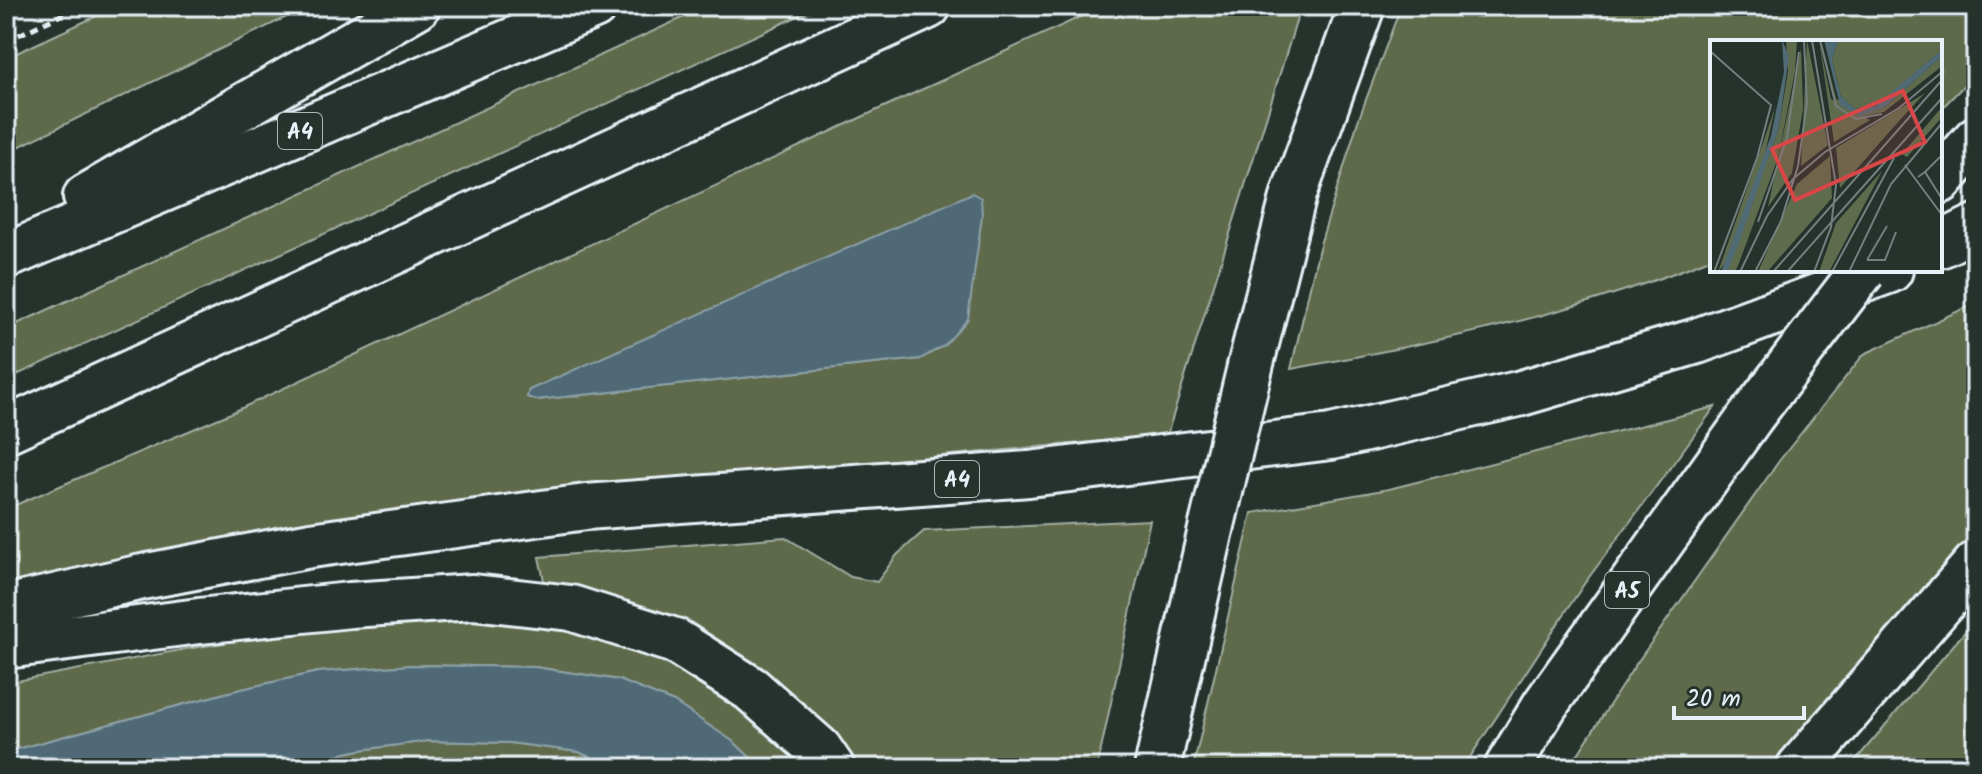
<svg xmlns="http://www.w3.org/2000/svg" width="1982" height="774" viewBox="0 0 1982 774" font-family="Kalam,sans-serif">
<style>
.green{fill:#5e6b4c;stroke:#a3aea2;stroke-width:2;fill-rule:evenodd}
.water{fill:#506b76;stroke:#8da1aa;stroke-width:2}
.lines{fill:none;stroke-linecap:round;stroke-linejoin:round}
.highway-casing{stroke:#e8f1f8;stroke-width:50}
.path{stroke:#e8f1f8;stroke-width:5;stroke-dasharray:8 6;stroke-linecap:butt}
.highway{stroke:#26332d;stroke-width:44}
.highway-bridge-casing{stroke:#e8f1f8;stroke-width:50;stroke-linecap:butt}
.highway-bridge{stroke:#26332d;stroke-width:44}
.labels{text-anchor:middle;stroke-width:6;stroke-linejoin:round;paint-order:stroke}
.shield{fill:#26332d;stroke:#aeb8bb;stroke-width:2}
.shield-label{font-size:22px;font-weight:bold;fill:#e8f1f8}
.inset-road{fill:none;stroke:#747f7e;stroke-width:2}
.view{fill:#d94647;fill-opacity:0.15;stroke:#d94647;stroke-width:4}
.inset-edge{fill:none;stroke:#e8f1f8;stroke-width:4}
</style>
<rect width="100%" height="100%" fill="#26332d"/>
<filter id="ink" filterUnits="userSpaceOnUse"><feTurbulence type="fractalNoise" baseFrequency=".0125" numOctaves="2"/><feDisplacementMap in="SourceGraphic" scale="16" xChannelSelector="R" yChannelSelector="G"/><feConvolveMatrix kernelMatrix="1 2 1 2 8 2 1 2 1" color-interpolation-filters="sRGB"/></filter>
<g filter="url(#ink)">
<g class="green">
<path d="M118 6H309L6 153V58Z"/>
<path d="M708 6H820L6 380V329Z"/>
<path d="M1104 6H1301L1167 435 584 489 289 524 6 586V509L231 413 862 117ZM945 345 920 359 536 400 527 397Z"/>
<path d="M1401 6H1976V73L1940 110V42H1712V258C1578 314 1433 343 1291 369L1319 248 1358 121Z"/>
<path d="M1976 303V547L1780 768H1569L1634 667 1779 461 1864 354Z"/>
<path d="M1715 407 1584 584 1463 768H1193L1252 513 1389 489Z"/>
<path d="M1150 520 1097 768H848L546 590 539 557 785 537 851 577 877 582 897 555 924 531Z"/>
<path d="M474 612 571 622 669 656 741 701 814 768H761L734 742 619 680 535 667 412 665 318 672 233 691 6 752V683L186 649 355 622Z"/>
<path d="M1976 620V768H1849L1962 635Z"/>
<path d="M428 741 510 743 579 752 613 768H274L360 750Z"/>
</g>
<g class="water">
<path d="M972 193 981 198 982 216 968 319 945 345 920 359 536 400 527 397 529 390Z"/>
<path d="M412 665 535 667 619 680 674 702 734 742 761 768H613L579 752 510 743 428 741 360 750 274 768H6V752L233 691 318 672Z"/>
</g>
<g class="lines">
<g class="highway-casing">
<g id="highway">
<path d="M1940 181 1976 139"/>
<path d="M86 197 417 6"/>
<path d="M1940 245 1976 227"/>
<path d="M6 256 594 6"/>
<path d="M1250 367 1294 194 1362 6"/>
<path d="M6 430 928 6"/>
<path d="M6 608 142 577 311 545 586 507 1029 474 1331 437 1518 394 1697 341 1890 270"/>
<path d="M6 646 199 621 350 605 473 597 571 608 675 641 751 689 819 749 832 768"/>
<path d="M1157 768 1212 525"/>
<path d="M1507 768 1545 705 1752 415"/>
<path d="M1799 768 1976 564"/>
</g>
</g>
<path class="path" d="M6 41 80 6"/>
<use href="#highway" class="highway"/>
<g class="highway-bridge-casing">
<g id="highway-bridge">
<path d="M1752 415 1863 270"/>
<path d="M1212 525 1250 367"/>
</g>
</g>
<use href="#highway-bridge" class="highway-bridge"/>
</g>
</g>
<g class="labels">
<g class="shield">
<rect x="278" y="113" width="44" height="36" rx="6"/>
<rect x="935" y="461" width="44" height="36" rx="6"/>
<rect x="1605" y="572" width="44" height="36" rx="6"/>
</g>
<g class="shield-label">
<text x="300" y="139">A4</text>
<text x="957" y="487">A4</text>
<text x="1627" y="598">A5</text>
</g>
</g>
<g transform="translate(1710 40)">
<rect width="232" height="232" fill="#26332d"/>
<path d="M76 0H87L85 31 68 118 29 223 25 232H17L69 87 78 31ZM97 0 118 105 91 126ZM109 0 121 59 160 80 124 102ZM111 0 126 58 145 75 175 67 232 16V26L174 72 146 78 133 72 123 57ZM128 0H232V10L170 63 145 69 131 56 126 37 122 19ZM91 9 93 69 82 133 58 167ZM215 53 188 82 130 148 126 108ZM232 67V77L197 117 192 114ZM65 68 53 123 19 218 8 232ZM120 116 122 158 57 232H48L87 144ZM172 131 119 232H109L126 183Z" fill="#5e6b4c"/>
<path d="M72 0 79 16 69 87 29 203 17 232H11L61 96 74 32ZM114 0H128L122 19 126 37 131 56 145 69 165 66 232 10V16L175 67 150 76 130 65Z" fill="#506b76"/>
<path class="inset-road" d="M102 0 126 145 121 187 104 232M110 0 126 66 146 79 172 74M0 11 61 65 47 118 4 232M195 125 232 175M215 132 232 115M208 137 215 132 232 159M48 182 77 98 89 12M157 220H175L186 192M157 220 177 186M30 232 57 176 83 139 115 112 189 68 232 32M45 232 71 181 88 126 97 63 94 0M63 232 232 40M77 232 232 58M122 232 184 118M139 232 181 144 232 83"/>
<path class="view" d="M193 51 215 102 85 160 62 109Z"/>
<rect width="232" height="232" class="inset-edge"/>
</g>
<rect width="1982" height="774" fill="none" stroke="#26332d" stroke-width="32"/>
<rect x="16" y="16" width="1950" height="742" fill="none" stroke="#e8f1f8" stroke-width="3" filter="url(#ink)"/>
<path d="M1674 706v12h130v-12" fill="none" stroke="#e8f1f8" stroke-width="4"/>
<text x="1686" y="706" font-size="24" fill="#e8f1f8" stroke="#26332d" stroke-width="6" paint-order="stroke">20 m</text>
</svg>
